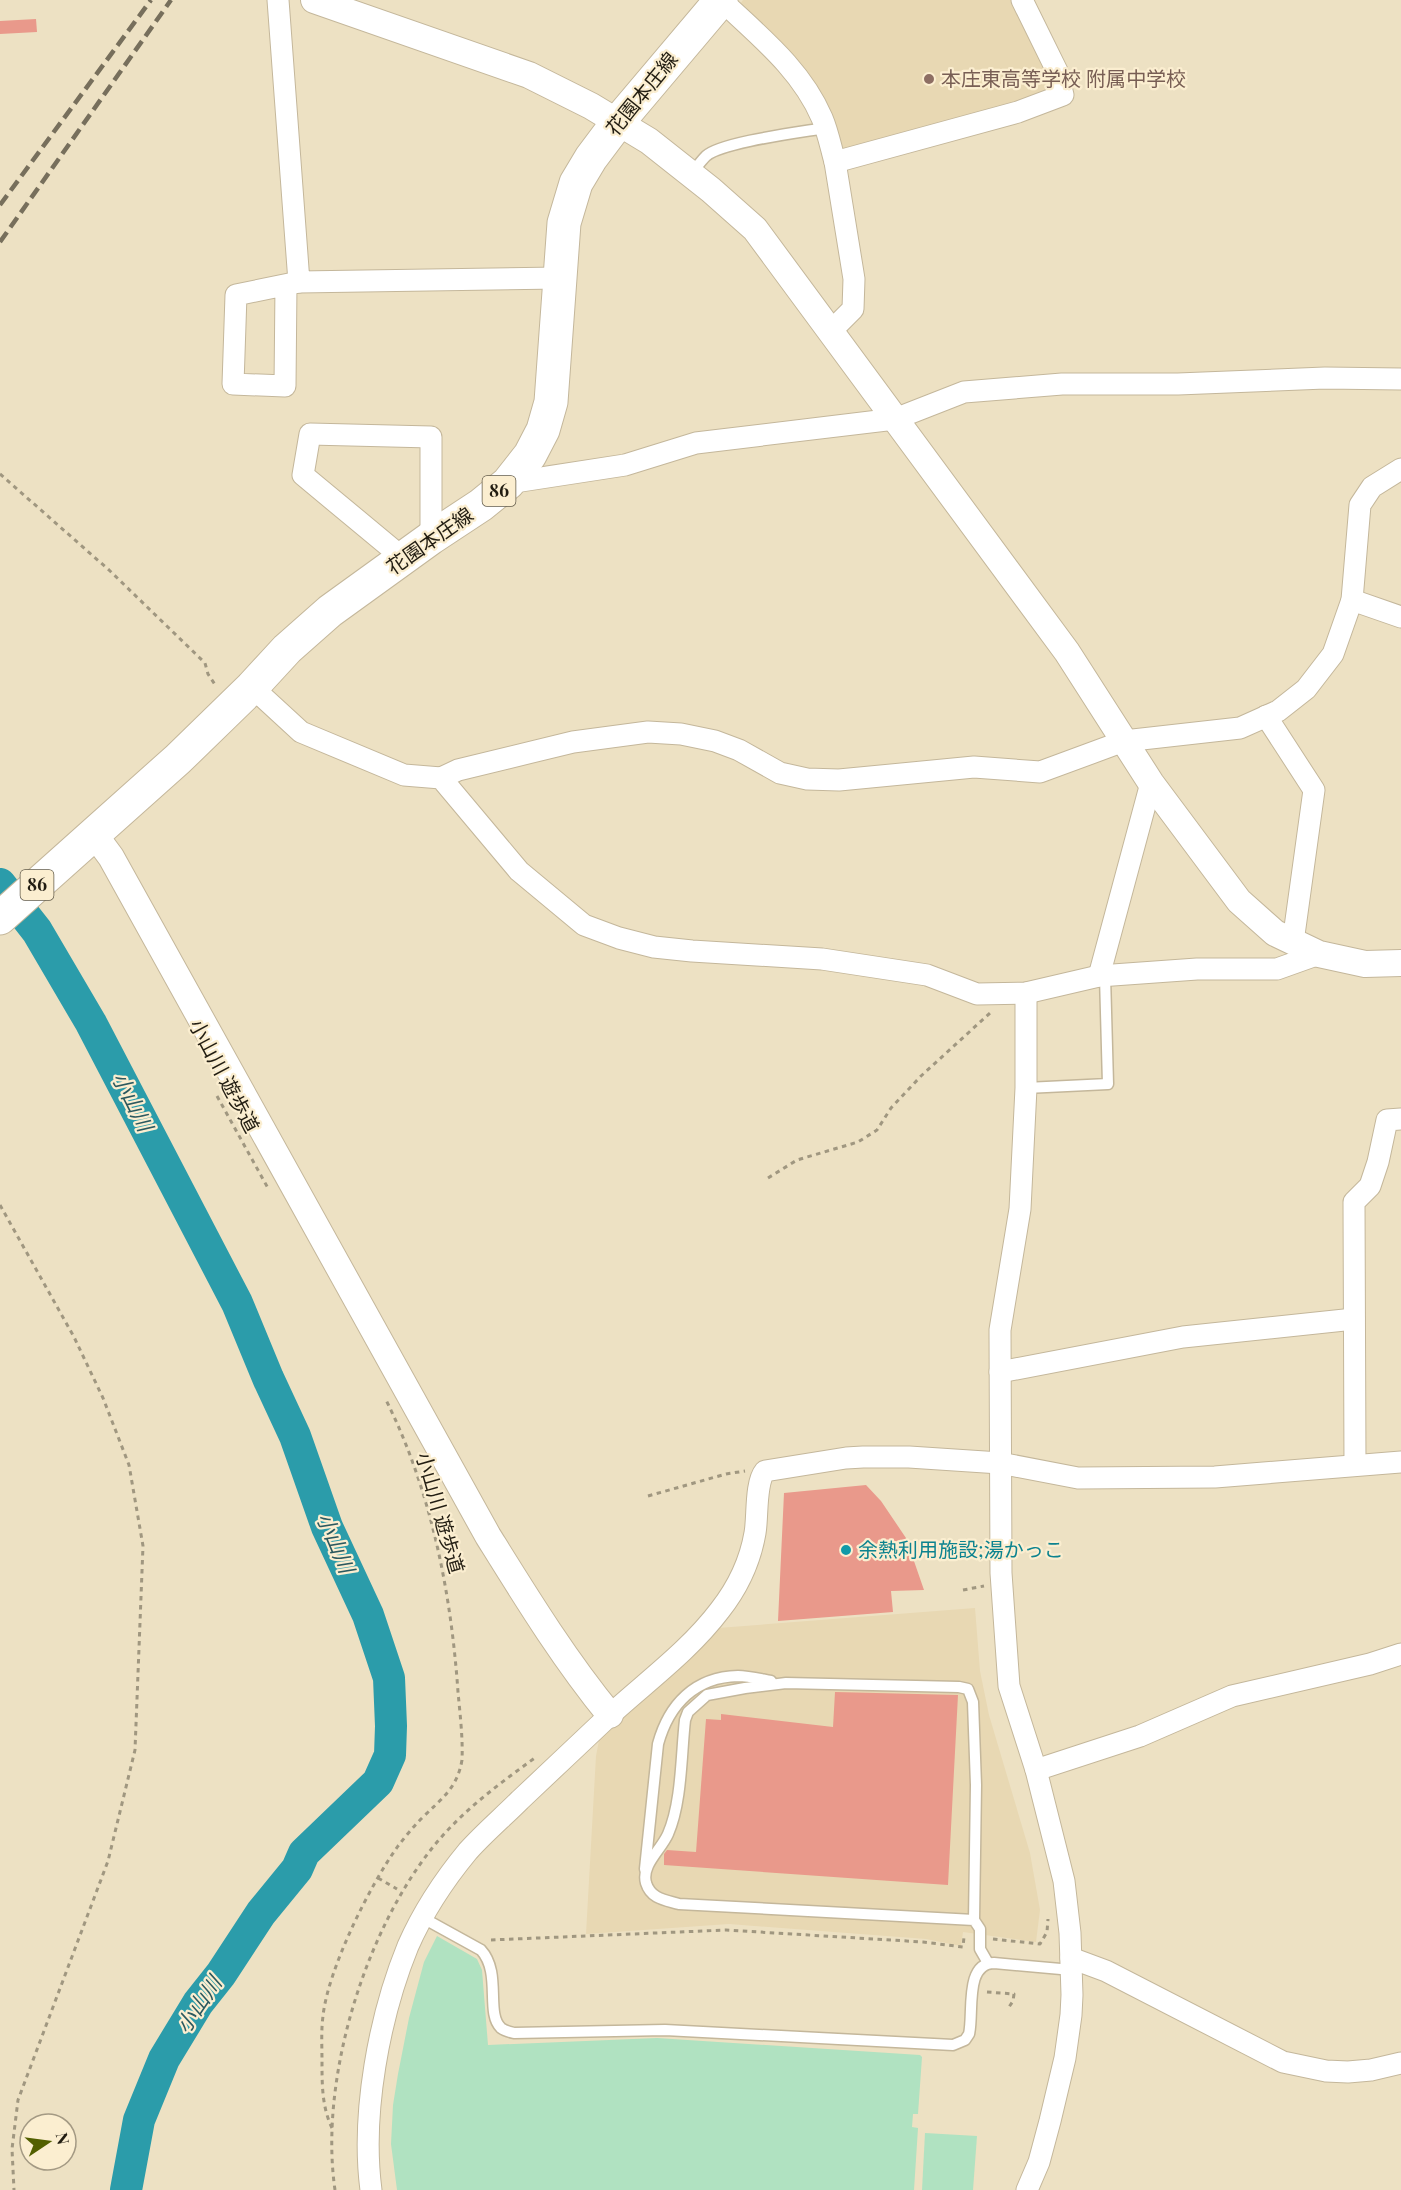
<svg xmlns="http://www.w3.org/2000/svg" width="1401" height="2190" viewBox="0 0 1401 2190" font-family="'Playfair Display','Noto Sans JP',serif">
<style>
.built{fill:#e8d8b3}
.green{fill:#b0e2c1}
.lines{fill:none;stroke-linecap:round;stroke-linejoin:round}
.river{stroke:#2b9caa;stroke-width:32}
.building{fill:#e9998b}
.service-casing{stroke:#c4b79b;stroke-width:13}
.minor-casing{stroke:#c4b79b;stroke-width:23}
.tertiary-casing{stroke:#c4b79b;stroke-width:28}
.primary-casing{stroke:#c4b79b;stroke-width:35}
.path{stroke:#a09780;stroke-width:3;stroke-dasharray:4.5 4.5;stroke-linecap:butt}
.service{stroke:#fff;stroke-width:10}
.minor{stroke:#fff;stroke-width:21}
.tertiary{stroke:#fff;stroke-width:26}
.primary{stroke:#fff;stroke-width:33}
.rail{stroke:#776f5c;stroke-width:4.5;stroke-dasharray:12 6;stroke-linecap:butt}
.education-dot{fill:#8d6e63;stroke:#fbeed0;stroke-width:2}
.culture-dot{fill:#0f9aa8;stroke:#fbeed0;stroke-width:2}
.labels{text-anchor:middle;stroke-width:4.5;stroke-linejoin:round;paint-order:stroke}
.shield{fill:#fbeed0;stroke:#635c4b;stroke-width:1.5}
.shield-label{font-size:18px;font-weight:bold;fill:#221d12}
.education-label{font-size:20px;fill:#785e54;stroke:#fbeed0;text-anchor:start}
.street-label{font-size:20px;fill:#221d12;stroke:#fbeed0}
.culture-label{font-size:20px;fill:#0d838f;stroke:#fbeed0;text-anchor:start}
.water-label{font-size:21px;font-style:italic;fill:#2b595f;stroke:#fbeed0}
</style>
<rect width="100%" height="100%" fill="#ede1c3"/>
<g class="built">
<path d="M743 0H1019L1051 70 1052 94 841 156 831 134 738 7Z"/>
<path d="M975 1608 980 1671 989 1715 1030 1853 1040 1910 1036 1942 963 1932 961 1946 926 1939 729 1924 586 1934 596 1756 600 1735 718 1628Z"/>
</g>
<g class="green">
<path d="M437 1936 477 1959 482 1970 488 2045 657 2038 920 2055 922 2057 918 2114H913L912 2127 918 2128 914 2190H397L391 2144 393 2105 398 2074 409 2018 424 1962Z"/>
<path d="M925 2133 977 2136 973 2190H922Z"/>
</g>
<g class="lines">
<path class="river" d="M0 884 37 931 91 1023 237 1303 268 1378 295 1436 327 1527 368 1615 389 1678 391 1726 390 1755 378 1782 304 1853 297 1869 261 1913 221 1974 198 2003 164 2059 139 2120 126 2190"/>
</g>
<g class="building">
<path d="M36 19 37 32 0 34V21Z"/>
<path d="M866 1485 881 1501 906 1538 924 1590 891 1591 893 1612 778 1621 784 1493Z"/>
<path d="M835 1692 958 1695 948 1885 664 1865V1854L667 1850 696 1852 706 1719 721 1720V1714L833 1727Z"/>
</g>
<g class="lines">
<g class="service-casing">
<g id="service">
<path d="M691 174C696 168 701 161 706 156 721 142 802 132 825 128"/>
<path d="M1026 1088 1108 1084 1105 976"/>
<path d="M645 1869 658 1744C669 1704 695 1677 738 1676 748 1676 760 1679 771 1681"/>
<path d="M423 1918 481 1950C502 1973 485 2013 501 2028 505 2031 510 2032 514 2033L665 2030 953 2045 965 2040 969 2034C974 2014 964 1963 994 1963L1072 1970"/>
<path d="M974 1920 679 1904C665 1900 651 1899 646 1883 641 1865 661 1850 668 1834 682 1802 681 1755 685 1720L688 1712 707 1695 745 1688 786 1683 959 1687 968 1689 973 1702 976 1785 974 1920 980 1929V1949L988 1963"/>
</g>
</g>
<g class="minor-casing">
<g id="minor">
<path d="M278 0 299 282 559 278"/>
<path d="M721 0C759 36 801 69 822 118 828 132 831 148 835 162L1018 112 1063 95 1057 71 1022 0"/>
<path d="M286 285 285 386 233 384 236 295 299 282"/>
<path d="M831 331 853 309 854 279 835 162"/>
<path d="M508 483 625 465 696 443 895 419 964 392 1062 384H1178L1325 378 1401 379"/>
<path d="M403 558 303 475 310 434 431 437V538"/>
<path d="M1352 600 1401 617"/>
<path d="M252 687 301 732 404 775 441 778 519 871 584 925 619 938 654 947 692 951 822 959 927 975 977 994 1026 993 1099 976 1197 969H1277L1319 954"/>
<path d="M1266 716 1314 790 1293 942"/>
<path d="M441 778 458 770 573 742 648 732 681 734 715 741 739 750 780 773 807 779 839 780 974 767 1040 772 1124 741 1240 728 1278 711 1306 689 1333 654 1352 600 1360 505 1372 487 1401 469"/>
<path d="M1099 976 1151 783"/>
<path d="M1026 993V1088L1020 1209 1000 1330 1001 1573 1009 1686 1036 1770 1064 1881 1070 1933 1072 1995 1071 2015 1065 2058 1050 2121 1039 2162 1027 2190"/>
<path d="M1000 1372 1183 1337 1354 1319"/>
<path d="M1355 1465 1354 1202 1370 1186 1378 1162 1387 1120 1401 1119"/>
<path d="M1036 1770 1140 1736 1232 1696 1370 1664 1401 1654"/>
<path d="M1071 1958 1106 1971 1283 2062 1326 2071 1348 2072 1371 2070 1401 2063"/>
<path d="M371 2190C361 2114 379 2017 408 1946 423 1912 444 1880 468 1851 484 1833 503 1817 520 1800 550 1772 579 1744 609 1716 646 1682 689 1651 720 1610 738 1587 750 1562 755 1533 758 1517 755 1483 765 1471L846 1458 863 1457H909L1000 1463 1078 1478 1215 1477 1401 1462"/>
</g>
</g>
<g class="tertiary-casing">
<g id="tertiary">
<path d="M314 0 529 75 591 106 649 141 711 190 755 229 1067 652 1151 783 1239 901 1275 933 1319 954 1365 964 1401 963"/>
<path d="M94 834 111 857 488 1536C526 1597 564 1659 610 1715"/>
</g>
</g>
<g class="primary-casing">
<path id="primary" d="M0 918 178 759 252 687 287 649 330 611 431 538 481 505 508 483 530 455 543 430 551 402 564 223 576 183 591 158 618 122 721 0"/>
</g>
<g class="path">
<path d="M0 474 109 570 205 663 208 674 216 686"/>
<path d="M217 1096 269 1190"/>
<path d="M768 1178 797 1160 858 1142 877 1130 891 1108 921 1076 990 1013"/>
<path d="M0 1205 74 1337 103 1398 129 1465 143 1546 135 1750 108 1861 18 2100 12 2149 14 2190"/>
<path d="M648 1496 726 1474 745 1471"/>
<path d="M963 1590 984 1586"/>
<path d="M378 1878 397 1889"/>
<path d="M993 1939 1040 1944 1047 1932 1048 1919"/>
<path d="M491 1940 726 1930 923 1942 963 1947 964 1937"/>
<path d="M987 1992 1014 1994 1013 2001 1009 2007"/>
<path d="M332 2128C322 2107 322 2085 322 2062 322 2047 321 2031 323 2016 328 1969 370 1885 398 1846 405 1837 413 1827 422 1818 441 1799 457 1789 462 1760 463 1738 460 1714 458 1692 451 1592 431 1490 386 1400"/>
<path d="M335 2190C319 2081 364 1933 433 1847 462 1811 499 1784 536 1757"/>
</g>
<use href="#service" class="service"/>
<use href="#minor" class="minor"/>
<use href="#tertiary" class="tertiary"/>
<use href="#primary" class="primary"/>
<g class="rail">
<path d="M0 205 151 0"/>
<path d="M0 242 171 0"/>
</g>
</g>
<circle class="education-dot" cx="929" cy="79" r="6"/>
<circle class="culture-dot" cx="846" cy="1550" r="6"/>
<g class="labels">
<g class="shield">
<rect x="482.5" y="476" width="33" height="30" rx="4.5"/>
<rect x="20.5" y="870" width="33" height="30" rx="4.5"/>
</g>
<g class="shield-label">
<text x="499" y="497">86</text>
<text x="37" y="891">86</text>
</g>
<g class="education-label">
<text x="941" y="86">本庄東高等学校 附属中学校</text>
</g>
<g class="street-label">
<text transform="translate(642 94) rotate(-51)" y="7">花園本庄線</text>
<text transform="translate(430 541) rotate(-35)" y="7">花園本庄線</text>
<text transform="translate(224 1076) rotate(62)" y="7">小山川 遊歩道</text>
<text transform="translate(440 1513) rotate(74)" y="7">小山川 遊歩道</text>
</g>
<g class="culture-label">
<text x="858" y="1557">余熱利用施設;湯かっこ</text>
</g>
<g class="water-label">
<text transform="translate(132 1102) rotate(63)" y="7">小山川</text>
<text transform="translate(335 1543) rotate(67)" y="7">小山川</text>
<text transform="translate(199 2005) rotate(-56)" y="7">小山川</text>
</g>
</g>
<g transform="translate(48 2142) rotate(77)"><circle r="28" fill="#fbeed0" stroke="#a49a84" stroke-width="1.5"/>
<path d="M0-4.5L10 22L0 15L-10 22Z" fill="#525f00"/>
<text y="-9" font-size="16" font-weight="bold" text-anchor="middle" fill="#221d12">N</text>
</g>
</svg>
